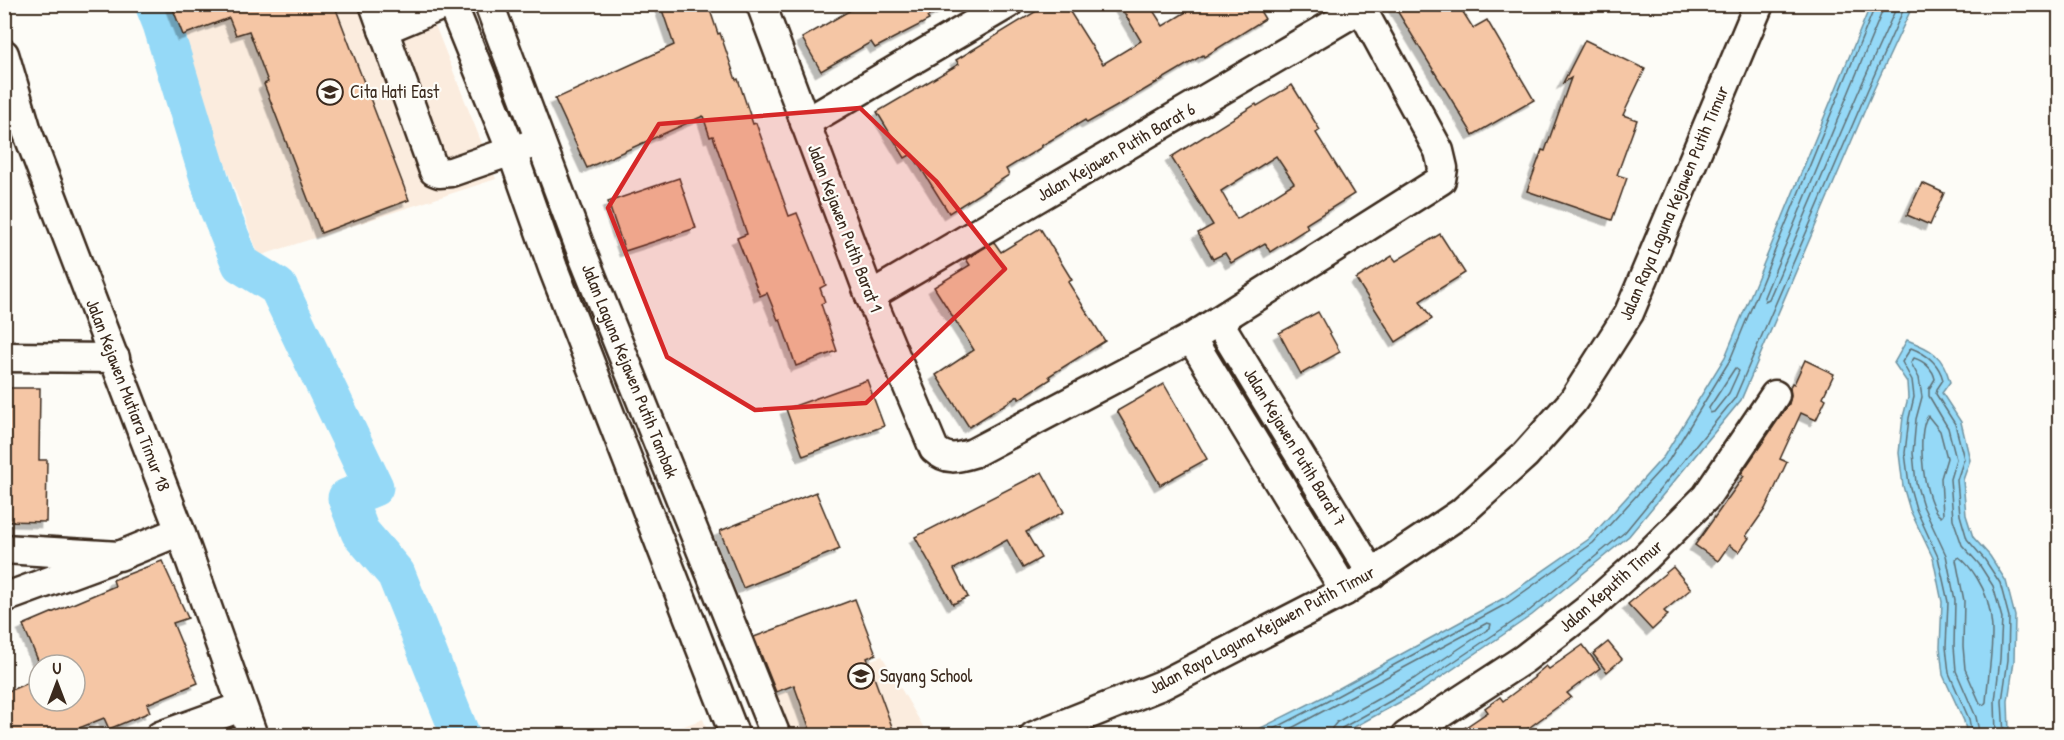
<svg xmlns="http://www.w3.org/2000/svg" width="2064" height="740" viewBox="0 0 2064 740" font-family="'Patrick Hand',sans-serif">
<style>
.built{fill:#fbecde}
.water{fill:#95d9f7;stroke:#7193a0;stroke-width:1.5}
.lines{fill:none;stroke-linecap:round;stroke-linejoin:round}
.shore{stroke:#5f7075;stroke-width:1.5}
.river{stroke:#95d9f7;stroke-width:39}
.building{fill:#f5c6a5;stroke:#3b2a1e;stroke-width:1.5;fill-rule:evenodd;filter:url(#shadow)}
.minor-casing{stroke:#3b2a1e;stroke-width:33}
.minor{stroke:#fdfcf7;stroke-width:28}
.marked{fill:#d62828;fill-opacity:0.2;stroke:#d62828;stroke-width:4.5;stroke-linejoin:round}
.labels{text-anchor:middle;stroke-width:4.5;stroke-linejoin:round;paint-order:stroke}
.poi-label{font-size:18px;fill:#3b2a1e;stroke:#fdfcf7;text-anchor:start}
.street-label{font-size:18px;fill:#3b2a1e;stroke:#fdfcf7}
</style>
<defs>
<filter id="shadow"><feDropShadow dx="-5.5" dy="5.5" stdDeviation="0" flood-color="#0004"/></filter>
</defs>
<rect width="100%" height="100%" fill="#fdfcf7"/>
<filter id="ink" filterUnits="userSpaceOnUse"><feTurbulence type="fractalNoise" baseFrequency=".0167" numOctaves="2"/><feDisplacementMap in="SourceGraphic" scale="12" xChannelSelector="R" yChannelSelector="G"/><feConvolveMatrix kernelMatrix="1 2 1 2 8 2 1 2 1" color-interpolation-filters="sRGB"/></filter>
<g filter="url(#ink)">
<g class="built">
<path d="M167 5H427L496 179 259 256Z"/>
<path d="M882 656 928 735H788L773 696Z"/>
<path d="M703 719 709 735H659Z"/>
</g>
<g class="water">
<path d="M1871 4 1913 5 1873 91 1741 400 1629 536 1532 615 1422 690 1340 735H1247L1323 697 1504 598 1589 539 1664 456 1725 357Z"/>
<path d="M1907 340C1931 349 1943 355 1950 382L1942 393 1961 422 1970 460 1963 480 1966 515 1973 537 1990 556 2006 581 2015 616 2014 661 2008 701 2009 731 2011 735H1967L1964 721 1943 675 1940 647 1942 602 1933 558 1910 510 1903 486 1899 453 1903 417 1908 398 1907 382 1894 363Z"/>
</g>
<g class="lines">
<g class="shore">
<path d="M1883 4 1882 12 1764 297 1765 301 1769 299 1861 86 1898 4"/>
<path d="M1735 368 1739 371 1729 393 1714 412 1710 413 1709 408Z"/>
<path d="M1928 416 1940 431 1947 458 1941 478 1943 515 1941 517C1924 506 1915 432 1928 416Z"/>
<path d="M1959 557C1966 562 1972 570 1977 578 2002 617 1989 660 1986 702L1984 705 1980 703 1965 669 1963 646 1964 601 1956 560Z"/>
<path d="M1260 736 1326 702 1508 603 1593 543 1669 460 1730 360 1876 4"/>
<path d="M1277 736 1487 623 1491 624 1490 628 1415 678 1337 722 1332 728 1331 736"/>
<path d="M1338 736 1342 728 1419 685 1529 611 1625 532 1735 398 1868 89 1906 4"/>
<path d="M1972 736 1969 719 1949 673 1946 647 1948 602 1938 557 1916 509 1909 484 1905 453 1909 418 1914 397 1912 380 1902 362 1911 348C1927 354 1939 363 1943 380L1937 389 1936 394 1955 424 1964 459 1957 480 1960 515 1967 539 1985 560 2000 583 2009 617 2008 660 2002 701 2004 736"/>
<path d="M1980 736 1976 717 1956 671 1954 646 1955 600 1946 555 1923 506 1916 483 1913 453 1916 419 1922 397 1919 378 1911 363 1914 358C1924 361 1933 369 1935 379L1929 389V396L1948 428 1956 459 1950 479 1953 519 1962 545 1979 564 1993 586 2002 618 2000 659 1995 701 1996 736"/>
</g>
<path class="river" d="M154 4 162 24 218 207 241 264 278 287 374 487 347 498 360 532 396 574 461 736"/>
</g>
<g class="building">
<path d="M171 4H334L409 200 321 233 264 84 268 82 249 31 236 35 229 18 183 35Z"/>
<path d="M660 4H708L718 34 720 33 736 80 738 79 753 124 756 123 789 216 797 213 826 285 820 288 825 302 821 304 837 351 796 366 780 319 778 320 767 293 760 296 737 238 747 234 713 136 710 137 703 116 587 168 555 99 674 45Z"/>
<path d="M861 4H951L927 17 929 20 894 38 875 48 871 42 821 71 802 38Z"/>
<path d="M1048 4H1065L1103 64 1141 41 1119 4H1149L1163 26 1199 4H1256L1265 19 1204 57 1203 55 1119 105 1087 123 1085 120 1041 146 1042 147 1006 169 1009 175 949 213 912 154 905 158 877 112 959 64 956 60Z"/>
<path d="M1393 4H1458L1473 28 1487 20 1534 100 1473 135Z"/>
<path d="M1585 40 1645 69 1623 115 1637 120 1617 175 1627 178 1612 220 1527 191 1542 150 1545 151 1571 78 1563 83Z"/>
<path d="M1292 85 1320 130 1316 133 1354 194 1306 224 1308 228 1270 252 1265 243 1231 263 1225 253 1213 259 1198 233 1213 225 1171 157 1256 104 1257 106ZM1276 156 1294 183 1237 219 1221 191Z"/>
<path d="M679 178 696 228 625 251 608 202Z"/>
<path d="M1922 183 1944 193 1930 225 1907 215Z"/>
<path d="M1040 228 1072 280 1068 282 1105 341 1049 376 1051 379 1019 399 1018 396 969 427 936 375 974 350 934 287 970 265 966 259 994 242 1001 252Z"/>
<path d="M1440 234 1465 273 1420 301 1432 319 1396 342 1356 279 1392 256 1396 261Z"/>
<path d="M1318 312 1340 352 1301 374 1279 333Z"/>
<path d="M1805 360 1834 374 1823 397 1826 399 1816 420 1801 413 1780 459 1787 462 1765 509 1746 536 1749 538 1739 552 1729 545 1718 561 1695 545 1744 476 1741 474 1789 404 1791 396 1790 387 1792 383 1794 384Z"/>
<path d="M867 380 884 426 803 456 786 409Z"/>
<path d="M1164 384 1207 459 1160 485 1117 411Z"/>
<path d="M9 388H40L39 460H47L46 522 4 521V460H8Z"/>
<path d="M1042 472 1064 512 1026 532 1041 558 1023 568 1007 540 954 569 968 597 953 604 915 537Z"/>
<path d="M816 492 840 549 743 588 720 531Z"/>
<path d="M162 561 188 618 173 623 198 683 147 704 150 712 109 729 104 718 62 735H4V693L39 678V701H75V665H40L23 625 115 586 113 580Z"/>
<path d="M1673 567 1691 589 1664 611 1668 615 1652 630 1628 604Z"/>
<path d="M855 599 876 654 867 658 895 735H812L794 685 776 692 754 637Z"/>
<path d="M1608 642 1622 659 1607 672 1593 654Z"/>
<path d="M1583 645 1600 668 1567 693 1571 697 1519 735H1454L1488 712 1485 708 1500 697 1503 701 1535 677 1534 676 1546 666 1549 669Z"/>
</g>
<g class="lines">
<g class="minor-casing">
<g id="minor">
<path d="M374 4 434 171 439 173 451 172 529 145"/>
<path d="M452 4 512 152 553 268 735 736"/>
<path d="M489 4 584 258 776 736"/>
<path d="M761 4 870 296 934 449C947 461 957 458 973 453L1191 338 1441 180 1443 168 1439 151 1359 4"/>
<path d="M383 30 445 4"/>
<path d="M4 54 27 131 180 531 253 736"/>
<path d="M805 123 1008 4"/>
<path d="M870 296 1361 8"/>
<path d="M1218 321 1372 574"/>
<path d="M1191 338 1345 591"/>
<path d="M4 357 115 358"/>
<path d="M4 549 119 556 180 531"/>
<path d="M4 598 110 559"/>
<path d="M160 736 241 707"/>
<path d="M1034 736 1162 685 1345 591 1461 513 1525 455 1573 401 1629 313 1759 4"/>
<path d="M1406 736 1524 659 1587 610 1646 557 1706 497 1775 395"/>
</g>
</g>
<use href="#minor" class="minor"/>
</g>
</g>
<path class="marked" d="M860 108 936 181 1005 269 866 403 755 410 667 357 608 208 659 124Z"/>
<defs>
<g id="school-ring" transform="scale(1.35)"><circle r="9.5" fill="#fdfcf7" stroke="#3b2a1e" stroke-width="1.5"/><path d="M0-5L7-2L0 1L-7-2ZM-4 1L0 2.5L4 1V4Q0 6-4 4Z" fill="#3b2a1e"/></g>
</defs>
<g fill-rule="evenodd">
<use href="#school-ring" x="330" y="92"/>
<use href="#school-ring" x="861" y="676"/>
</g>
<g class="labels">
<g class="poi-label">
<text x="350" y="98">Cita Hati East</text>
<text x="880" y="682">Sayang School</text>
</g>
<g class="street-label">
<text transform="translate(1116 152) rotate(-30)" y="6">Jalan Kejawen Putih Barat 6</text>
<text transform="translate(1674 203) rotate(-67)" y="6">Jalan Raya Laguna Kejawen Putih Timur</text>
<text transform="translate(845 228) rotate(69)" y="6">Jalan Kejawen Putih Barat 1</text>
<text transform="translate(630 371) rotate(68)" y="6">Jalan Laguna Kejawen Putih Tambak</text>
<text transform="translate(128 395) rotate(69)" y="6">Jalan Kejawen Mutiara Timur 18</text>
<text transform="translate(1295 447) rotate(59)" y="6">Jalan Kejawen Putih Barat 7</text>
<text transform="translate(1611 586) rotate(-41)" y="6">Jalan Keputih Timur</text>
<text transform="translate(1262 630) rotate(-28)" y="6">Jalan Raya Laguna Kejawen Putih Timur</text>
</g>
</g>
<rect width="2064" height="740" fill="none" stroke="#fdfcf7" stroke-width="24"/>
<rect x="12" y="12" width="2040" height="716" fill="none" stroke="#3b2a1e" stroke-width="2" filter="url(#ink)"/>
<g transform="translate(57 683)"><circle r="28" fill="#fdfcf7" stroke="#afa8a0" stroke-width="1.5"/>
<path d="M0-4.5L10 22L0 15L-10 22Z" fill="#3b2a1e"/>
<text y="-9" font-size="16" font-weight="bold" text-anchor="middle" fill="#3b2a1e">U</text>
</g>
</svg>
